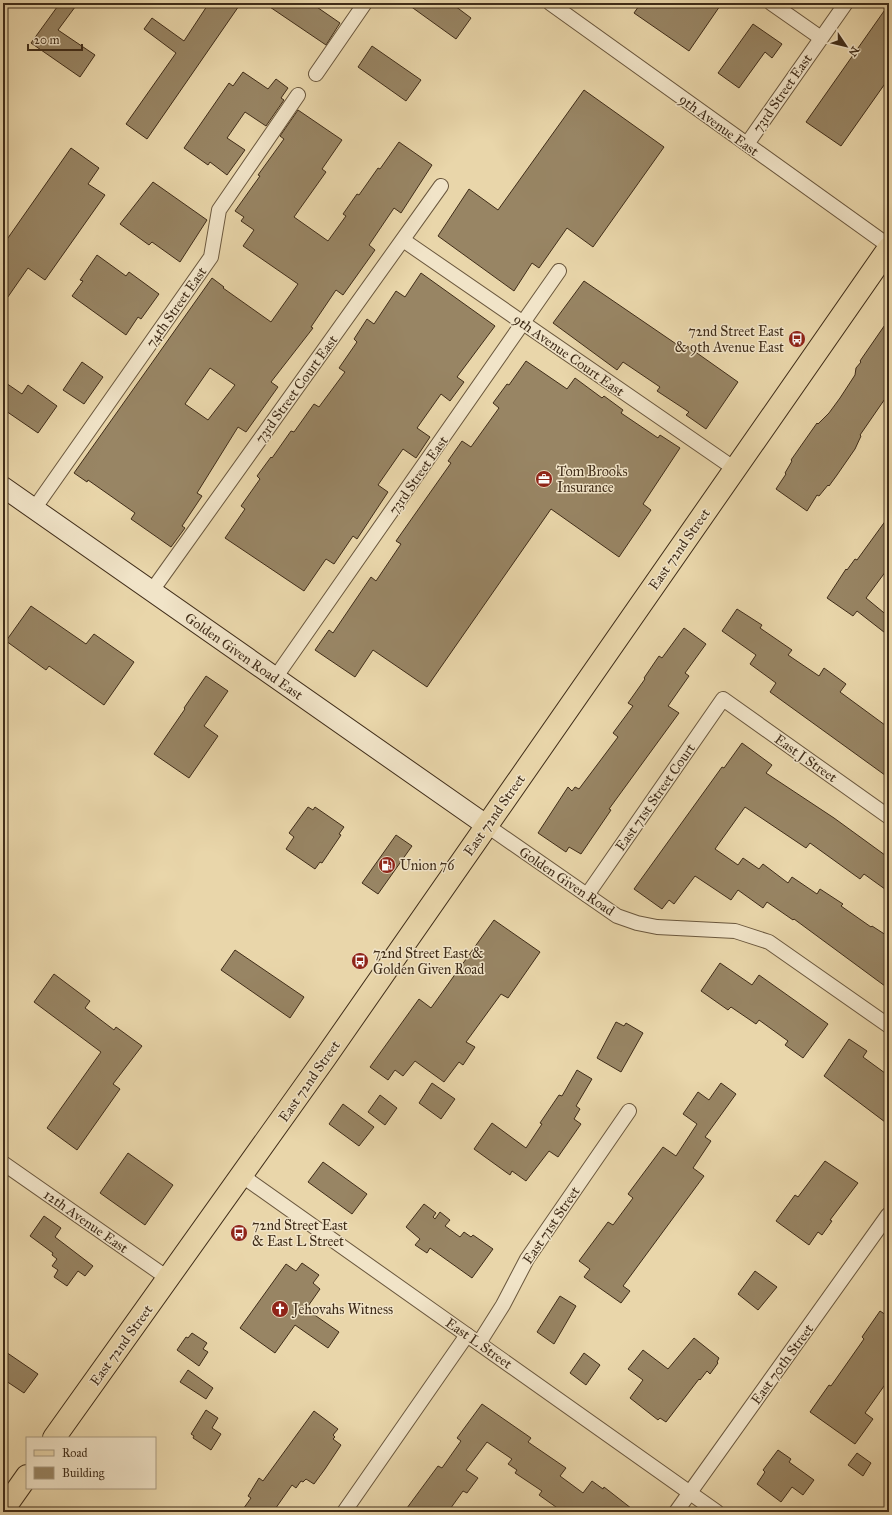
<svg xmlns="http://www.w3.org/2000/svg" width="892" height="1515" viewBox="0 0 892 1515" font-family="'IM FELL Great Primer',serif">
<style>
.building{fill:#988564;stroke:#402d19;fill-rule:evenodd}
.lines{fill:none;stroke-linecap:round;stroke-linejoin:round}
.street-casing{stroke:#6a573d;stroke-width:16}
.secondary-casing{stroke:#402d19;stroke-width:22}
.primary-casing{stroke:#402d19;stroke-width:24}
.street{stroke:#f1e4c8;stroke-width:14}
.secondary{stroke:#f1e4c8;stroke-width:20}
.primary{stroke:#e9d6aa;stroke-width:22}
.labels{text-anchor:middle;stroke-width:3;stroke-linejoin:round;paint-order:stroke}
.street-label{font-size:14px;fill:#402d19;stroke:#f1e4c8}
.poi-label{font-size:14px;fill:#402d19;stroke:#f1e4c8;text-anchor:start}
</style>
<rect width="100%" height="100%" fill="#e9d6aa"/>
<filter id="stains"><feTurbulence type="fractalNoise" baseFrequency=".005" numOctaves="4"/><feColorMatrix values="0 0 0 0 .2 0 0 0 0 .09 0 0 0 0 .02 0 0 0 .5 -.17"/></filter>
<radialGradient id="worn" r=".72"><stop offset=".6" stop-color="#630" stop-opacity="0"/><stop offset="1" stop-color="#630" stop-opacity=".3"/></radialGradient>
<g class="building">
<path d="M60 3H78L58 30 95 55 80 77 31 43Z"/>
<path d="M209 3H241L147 139 126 124 176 53 144 29 152 18 184 41Z"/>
<path d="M264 3H311L340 23 326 45Z"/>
<path d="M406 3H451L471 18 456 39Z"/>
<path d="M641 3H722L689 51 634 13Z"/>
<path d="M889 4V78L841 146 806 122Z"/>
<path d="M753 24 782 44 772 58 765 52 739 88 718 73Z"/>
<path d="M372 46 421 80 406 101 358 67Z"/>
<path d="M243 72 268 89 276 79 288 88 281 98 284 100 266 126 245 112 227 138 245 150 227 175 210 162 208 165 184 148 229 83 233 86Z"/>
<path d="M584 90 664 147 593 247 567 228 539 268 532 263 514 291 438 236 469 189 498 210Z"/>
<path d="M298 110 342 140 322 169 326 172 294 217 328 241 346 216 343 214 357 194 359 195 378 168 380 169 399 142 432 165 401 213 394 208 369 245 375 250 343 295 336 290 311 327 313 328 271 382 278 387 246 432 238 427 197 493 202 496 182 526 185 528 171 547 131 519 135 513 88 480 87 482 74 473 212 278 224 287 223 288 271 322 298 284 243 246 254 230 241 221 244 217 235 211 260 176 258 175 284 139 280 136ZM210 368 235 385 208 420 185 404Z"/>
<path d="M71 148 99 168 88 184 105 195 45 280 28 268 3 304V245Z"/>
<path d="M153 182 207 220 180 262 152 242 149 245 120 224Z"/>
<path d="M97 255 126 276 129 272 159 294 141 319 138 317 126 335 72 296 83 281 80 280Z"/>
<path d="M421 273 495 326 457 377 464 382 450 401 441 394 417 428 430 437 416 458 403 449 378 485 388 492 357 539 353 536 334 564 326 559 304 591 225 538 245 509 241 506 260 479 257 476 271 457 272 458 291 431 294 432 314 404 319 407 345 372 339 368 357 342 354 339 367 319 374 324 396 291 405 297Z"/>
<path d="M584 281 685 350 687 346 738 382 706 429 686 415 689 412 657 391 660 387 623 362 617 370 553 323Z"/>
<path d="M889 319V393L860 435 861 436 855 449 837 475 829 486 828 485 819 496 817 495 807 511 776 489 786 474 785 473 792 461 791 460 817 423 818 424 829 413 840 398 855 375 856 368 861 362 860 361Z"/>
<path d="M526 361 567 389 575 378 602 398 604 396 623 410 621 413 658 438 660 435 680 448 643 504 651 510 619 557 551 509 427 687 373 650 355 677 315 650 329 630 333 633 371 577 376 581 401 544 396 541 451 463 448 461 462 441 471 447 499 408 493 403 507 384 509 385Z"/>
<path d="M82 362 103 377 84 404 63 390Z"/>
<path d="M3 381 22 394 28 385 57 406 38 433 3 409Z"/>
<path d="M889 516V567L866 598 889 617V636L857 611 853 616 827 598 846 569 847 570 855 559 857 560Z"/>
<path d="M31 606 86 644 94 634 134 662 104 705 49 666 46 670 6 641Z"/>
<path d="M737 609 762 625 760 628 792 650 788 655 819 676 824 668 846 684 840 692 889 728V778L770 692 776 683 750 664 756 655 722 631Z"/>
<path d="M684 628 706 644 685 673 689 676 668 706 679 713 609 809 611 810 581 854 569 847 566 852 538 833 568 787 572 791 575 787 579 789 618 737 613 733 633 706 628 703 645 679 644 678 659 656 662 658Z"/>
<path d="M206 676 228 691 204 726 218 736 189 778 154 754 185 709 184 708Z"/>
<path d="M742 743 772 765 766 773 834 818 889 858V892L864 874 860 879 810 843 806 848 745 807 715 849 738 865 743 858 759 869 763 864 788 883 792 877 817 894 820 889 843 904 841 906 871 927 872 926 889 937V989L794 919 793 920 767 902 763 908 738 890 731 900 695 876 674 904 669 900 662 909 634 889 722 767 724 768Z"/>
<path d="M308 807 313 810 315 807 344 827 339 834 341 835 322 863 320 862 315 869 286 849 294 837 289 833Z"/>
<path d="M396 835 412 846 378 894 362 883Z"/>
<path d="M494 920 540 952 508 998 501 994 466 1042 475 1047 463 1065 459 1062 444 1082 415 1061 403 1076 395 1070 388 1080 370 1067 419 999 431 1008Z"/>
<path d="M235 950 304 997 290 1018 221 970Z"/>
<path d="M720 963 752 985 759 975 828 1024 803 1058 785 1045 788 1041 759 1020 756 1024 731 1007 728 1010 701 991Z"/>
<path d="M54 974 90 1001 85 1008 114 1030 116 1027 142 1046 113 1084 120 1089 77 1150 47 1128 101 1052 34 1002Z"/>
<path d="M616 1022 624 1026 626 1023 643 1033 621 1072 597 1058Z"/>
<path d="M849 1039 867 1051 863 1057 889 1076V1125L824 1076Z"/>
<path d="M577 1070 592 1079 576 1106 580 1109 574 1119 581 1124 558 1157 549 1151 526 1181 512 1171 510 1175 474 1149 492 1123 526 1148 542 1124 540 1123 559 1095 562 1096Z"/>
<path d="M432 1083 455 1099 441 1119 419 1103Z"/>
<path d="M721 1083 736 1094 705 1137 711 1141 693 1168 704 1176 623 1286 630 1291 621 1303 584 1277 590 1269 579 1261 608 1222 613 1225 633 1198 628 1194 663 1147 676 1156 697 1124 683 1114 698 1092 709 1100Z"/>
<path d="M380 1095 397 1108 385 1125 368 1112Z"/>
<path d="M343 1104 374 1127 359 1146 329 1124Z"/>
<path d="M128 1153 173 1185 145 1225 100 1193Z"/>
<path d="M825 1161 858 1183 830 1220 832 1221 822 1235 818 1232 809 1245 776 1221 795 1195 798 1197Z"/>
<path d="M323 1162 367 1194 352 1214 308 1182Z"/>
<path d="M424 1204 436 1213 433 1217 435 1219 440 1212 450 1220 445 1226 460 1237 464 1232 471 1237 473 1235 493 1249 472 1278 430 1248 427 1253 415 1245 420 1239 406 1227Z"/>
<path d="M44 1216 61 1228 55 1237 93 1266 85 1276 78 1271 67 1286 54 1277 58 1270 52 1266 57 1259 52 1255 53 1253 30 1236Z"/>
<path d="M302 1263 319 1275 313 1283 320 1289 306 1309 339 1332 328 1348 295 1325 275 1353 240 1328 286 1264 296 1271Z"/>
<path d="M755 1271 777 1287 758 1310 738 1294Z"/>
<path d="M560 1296 576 1306 554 1344 537 1332Z"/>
<path d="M880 1311 889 1317V1379L865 1413 873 1419 855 1444 810 1412 829 1385 831 1386 864 1339 862 1337Z"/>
<path d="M192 1333 207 1343 203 1349 208 1352 199 1366 177 1350 186 1337 188 1338Z"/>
<path d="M694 1338 719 1358 717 1362 718 1363 710 1374 707 1371 700 1380 699 1379 666 1422 660 1418 658 1420 630 1398 643 1380 628 1369 643 1350 668 1369Z"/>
<path d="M3 1350 38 1374 24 1393 3 1379Z"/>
<path d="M584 1353 600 1365 586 1385 570 1373Z"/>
<path d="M188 1370 213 1388 206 1399 180 1382Z"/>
<path d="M482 1404 531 1438 528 1442 566 1468 560 1476 583 1493 592 1481 603 1489 604 1487 636 1512H563L539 1495 542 1491 515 1473 517 1470 508 1464 512 1459 487 1442 466 1470 478 1478 467 1493 463 1491 448 1512H404L438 1466 442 1468 461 1441 457 1438Z"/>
<path d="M206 1410 218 1418 212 1428 221 1434 211 1450 193 1438 194 1436 191 1434Z"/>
<path d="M314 1411 338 1429 333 1435 335 1437 333 1439 341 1445 325 1469 314 1484 306 1479 303 1482 301 1481 296 1488 292 1485 273 1512H241L251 1498 248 1496 259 1478 263 1481Z"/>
<path d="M778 1450 791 1459 789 1462 814 1480 803 1495 792 1487 781 1502 757 1484 765 1472 763 1470Z"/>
<path d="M857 1453 871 1463 863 1476 848 1465Z"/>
</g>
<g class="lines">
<g class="street-casing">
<g id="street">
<path d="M550 3 889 246"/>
<path d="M771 3 821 38"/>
<path d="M316 74 365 3"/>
<path d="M747 144 846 3"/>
<path d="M403 240 735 469"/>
<path d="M34 509 211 257 219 210 298 95"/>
<path d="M151 592 441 186"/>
<path d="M275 678 559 271"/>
<path d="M486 825 617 916 637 923 657 927 735 931 769 942 889 1026"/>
<path d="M587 895 723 699 889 817"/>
<path d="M3 1163 169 1279"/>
<path d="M241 1175 717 1512"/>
<path d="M479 1343 503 1305 527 1259 629 1111"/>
<path d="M344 1512 467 1335"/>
<path d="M676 1512 888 1215"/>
</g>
</g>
<g class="secondary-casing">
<path id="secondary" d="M3 487 486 825"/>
</g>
<g class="primary-casing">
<g id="primary">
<path d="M54 1438 325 1058 889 248"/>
<path d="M3 1510 27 1476"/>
</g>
</g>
<use href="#street" class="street"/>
<use href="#secondary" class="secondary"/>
<use href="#primary" class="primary"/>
</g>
<defs>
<g id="bus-disc" transform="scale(0.9)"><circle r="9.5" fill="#8f2418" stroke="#f1e4c8"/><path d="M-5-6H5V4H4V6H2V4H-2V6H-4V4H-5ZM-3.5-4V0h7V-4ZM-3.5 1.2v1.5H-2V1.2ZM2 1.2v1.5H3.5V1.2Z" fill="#fff"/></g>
<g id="office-disc" transform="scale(0.9)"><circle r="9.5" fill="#8f2418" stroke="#f1e4c8"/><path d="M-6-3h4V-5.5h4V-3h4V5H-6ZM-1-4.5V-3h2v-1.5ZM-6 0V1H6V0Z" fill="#fff"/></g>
<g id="fuel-disc" transform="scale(0.9)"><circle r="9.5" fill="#8f2418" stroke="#f1e4c8"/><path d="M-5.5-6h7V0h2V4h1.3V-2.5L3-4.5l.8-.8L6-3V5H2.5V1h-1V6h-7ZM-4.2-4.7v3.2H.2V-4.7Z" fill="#fff"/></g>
<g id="church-disc" transform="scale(0.9)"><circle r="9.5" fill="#8f2418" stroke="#f1e4c8"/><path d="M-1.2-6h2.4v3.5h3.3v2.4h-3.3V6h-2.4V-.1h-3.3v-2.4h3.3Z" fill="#fff"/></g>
</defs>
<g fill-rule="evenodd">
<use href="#bus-disc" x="797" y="339"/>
<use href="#office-disc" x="544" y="479"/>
<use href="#fuel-disc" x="387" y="865"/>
<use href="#bus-disc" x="360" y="961"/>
<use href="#bus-disc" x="239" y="1233"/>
<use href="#church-disc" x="280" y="1309"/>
</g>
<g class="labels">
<g class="street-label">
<text transform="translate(782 93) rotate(-55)" y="5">73rd Street East</text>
<text transform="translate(719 125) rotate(36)" y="5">9th Avenue East</text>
<text transform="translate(176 307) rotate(-55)" y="5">74th Street East</text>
<text transform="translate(569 355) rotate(35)" y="5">9th Avenue Court East</text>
<text transform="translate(296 389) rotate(-54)" y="5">73rd Street Court East</text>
<text transform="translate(418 475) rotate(-55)" y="5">73rd Street East</text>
<text transform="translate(679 549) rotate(-55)" y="5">East 72nd Street</text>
<text transform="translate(244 656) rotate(35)" y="5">Golden Given Road East</text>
<text transform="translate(806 758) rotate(35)" y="5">East J Street</text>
<text transform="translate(655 797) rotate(-55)" y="5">East 71st Street Court</text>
<text transform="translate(494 815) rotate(-55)" y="5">East 72nd Street</text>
<text transform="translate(567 881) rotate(34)" y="5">Golden Given Road</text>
<text transform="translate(309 1081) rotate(-55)" y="5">East 72nd Street</text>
<text transform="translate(86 1221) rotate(35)" y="5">12th Avenue East</text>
<text transform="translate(551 1225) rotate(-56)" y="5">East 71st Street</text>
<text transform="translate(479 1343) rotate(35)" y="5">East L Street</text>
<text transform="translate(121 1345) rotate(-54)" y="5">East 72nd Street</text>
<text transform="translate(782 1364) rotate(-54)" y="5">East 70th Street</text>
</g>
<g class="poi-label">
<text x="784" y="336" text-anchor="end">72nd Street East<tspan x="784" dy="16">&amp; 9th Avenue East</tspan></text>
<text x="557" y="476">Tom Brooks<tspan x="557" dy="16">Insurance</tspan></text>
<text x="400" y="870">Union 76</text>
<text x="373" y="958">72nd Street East &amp;<tspan x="373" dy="16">Golden Given Road</tspan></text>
<text x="252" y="1230">72nd Street East<tspan x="252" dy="16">&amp; East L Street</tspan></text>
<text x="293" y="1314">Jehovahs Witness</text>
</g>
</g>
<rect width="892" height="1515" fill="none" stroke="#e9d6aa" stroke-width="16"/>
<rect x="4" y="4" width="884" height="1507" fill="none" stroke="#402d19" stroke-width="2"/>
<rect x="8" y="8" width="876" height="1499" fill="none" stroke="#402d19"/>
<rect x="26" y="1437" width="130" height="52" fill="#f1e4c8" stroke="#aa9b82"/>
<rect x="34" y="1450" width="20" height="6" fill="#e9d6aa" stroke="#aa9b82"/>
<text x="62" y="1457" font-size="12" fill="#402d19">Road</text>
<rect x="34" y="1467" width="20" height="12" fill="#988564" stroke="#aa9b82"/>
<text x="62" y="1477" font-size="12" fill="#402d19">Building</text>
<g transform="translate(846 46) rotate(125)" stroke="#f1e4c8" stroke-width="3" paint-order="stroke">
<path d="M0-3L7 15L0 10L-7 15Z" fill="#402d19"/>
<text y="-6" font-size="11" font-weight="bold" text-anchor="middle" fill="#402d19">N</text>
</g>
<path d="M28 44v6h54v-6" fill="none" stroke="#402d19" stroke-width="2"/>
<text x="34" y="44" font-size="12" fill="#402d19" stroke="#f1e4c8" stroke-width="3" paint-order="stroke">20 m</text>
<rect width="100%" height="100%" filter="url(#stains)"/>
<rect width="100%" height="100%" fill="url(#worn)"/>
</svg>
